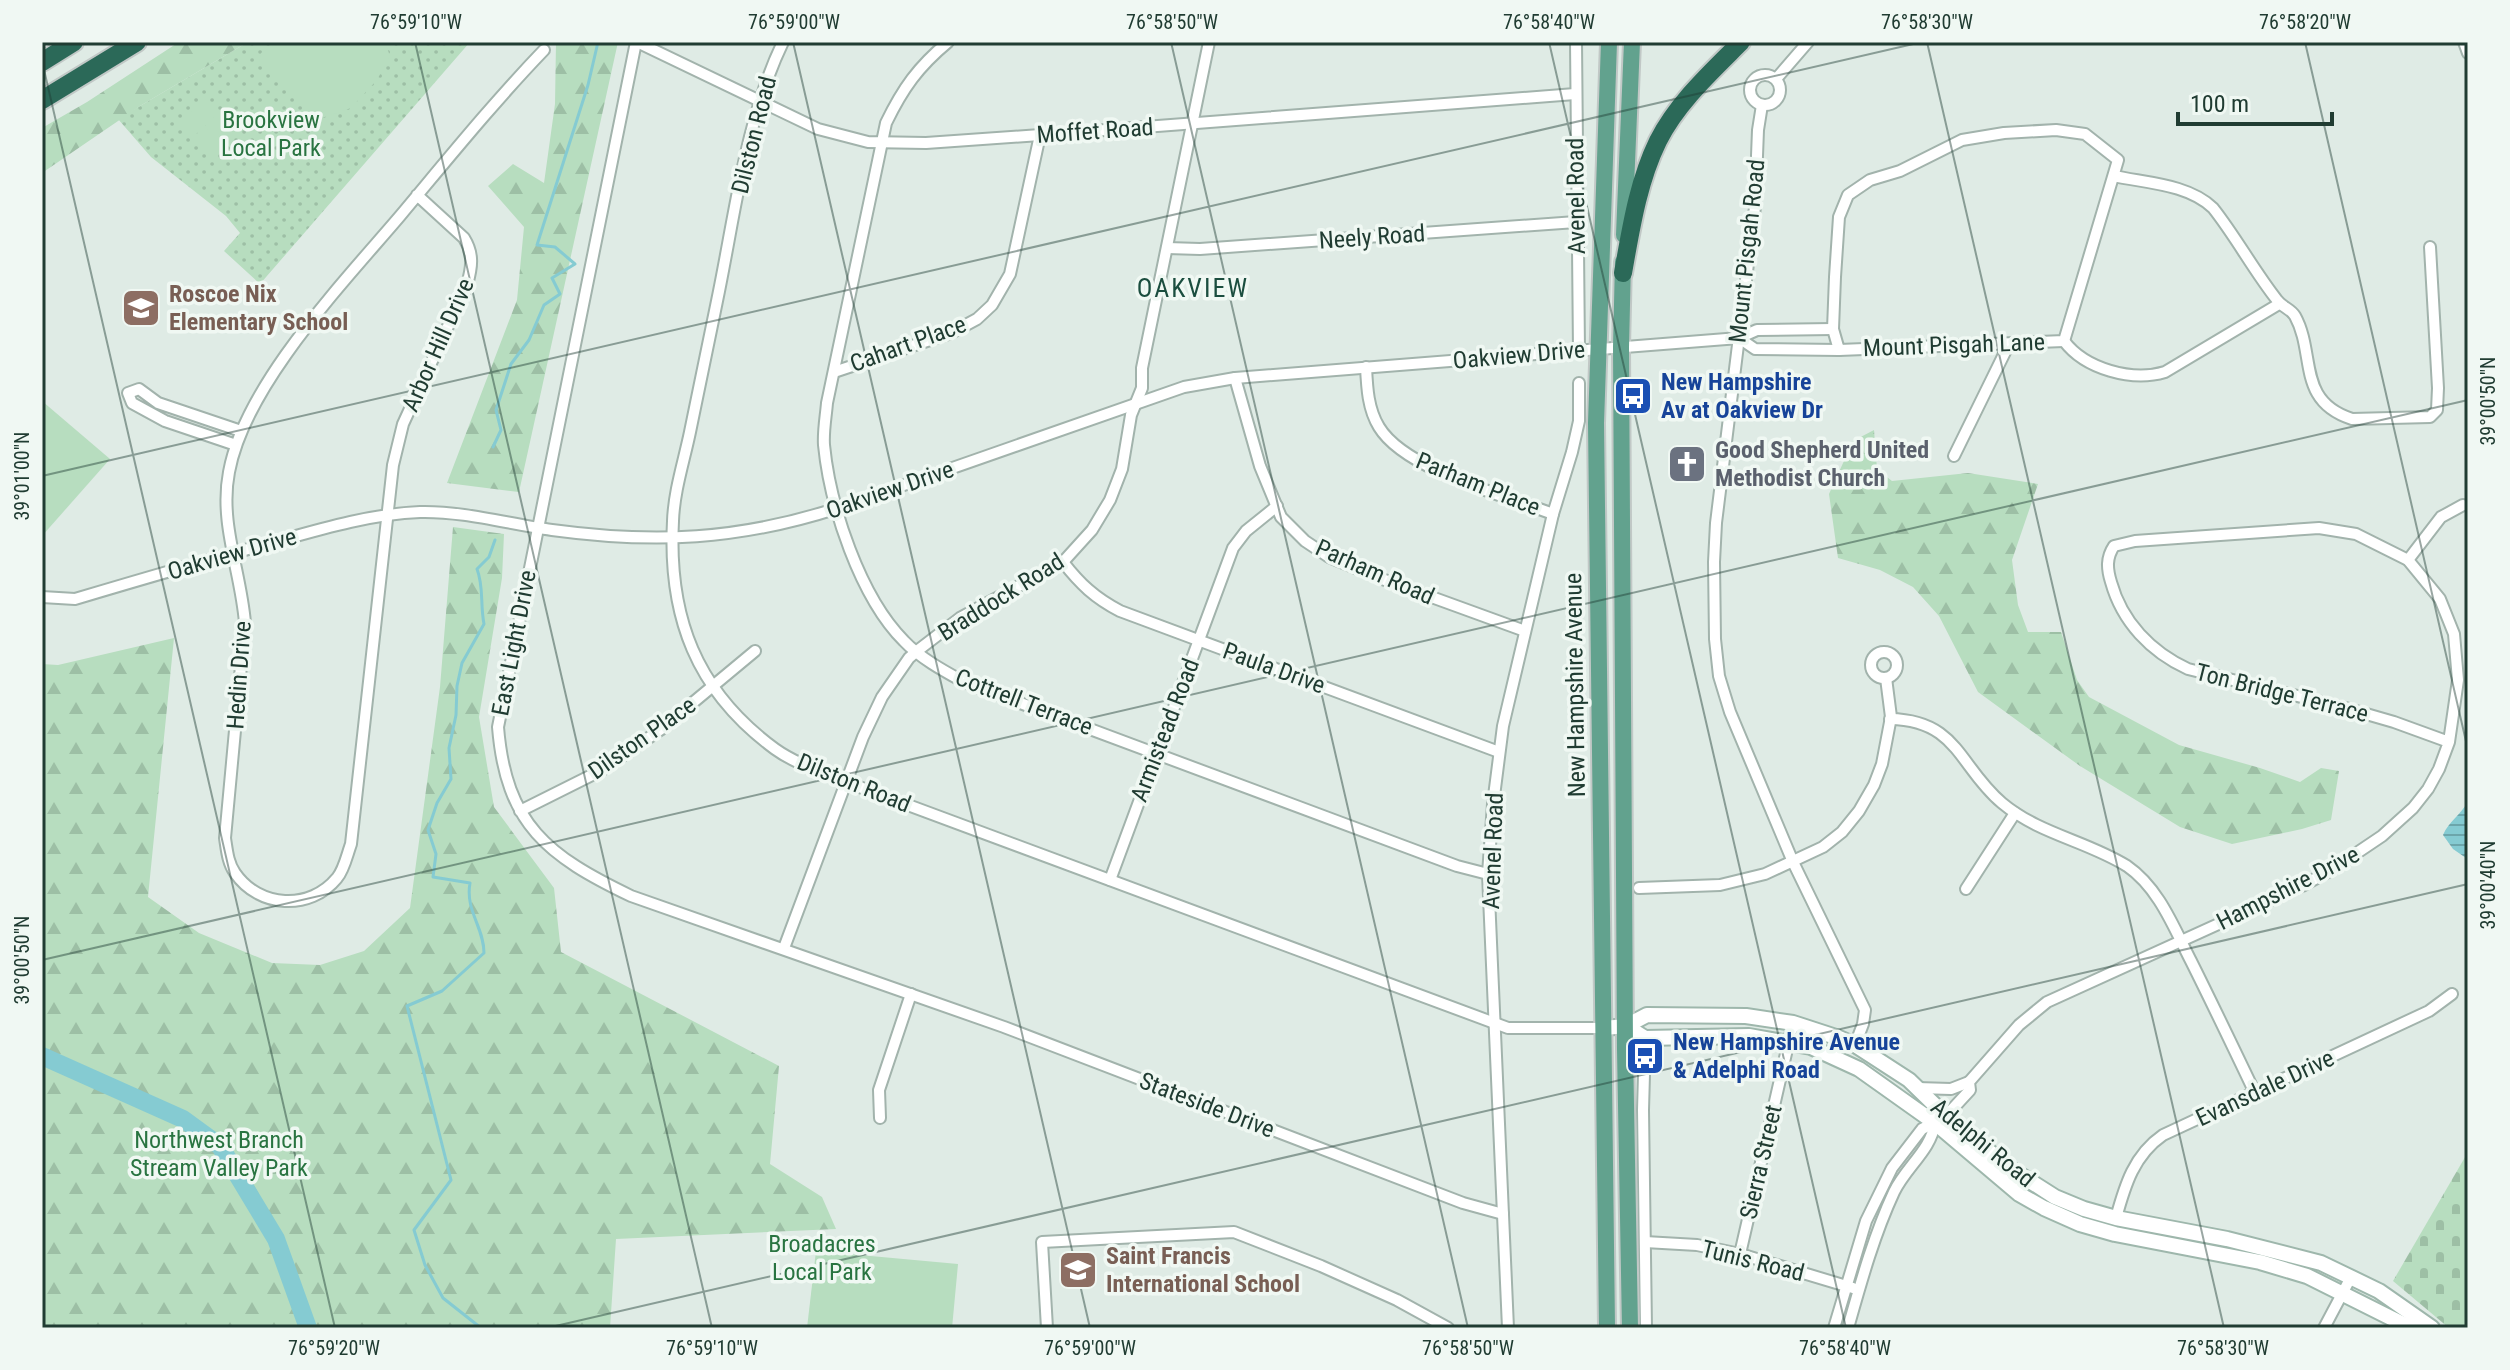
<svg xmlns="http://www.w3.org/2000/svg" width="2510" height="1370" viewBox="0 0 2510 1370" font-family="'Roboto Condensed',sans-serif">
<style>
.green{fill:url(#green-dots)}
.forest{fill:url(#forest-firs)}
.cemetery{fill:url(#cemetery-stones)}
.pitch{fill:#b7ddbf}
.water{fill:url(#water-rules)}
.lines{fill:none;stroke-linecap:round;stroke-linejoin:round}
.stream{stroke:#85cbd2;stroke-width:3}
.river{stroke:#85cbd2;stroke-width:18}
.minor-casing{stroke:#a2b3ac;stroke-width:14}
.secondary-casing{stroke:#9eb7ac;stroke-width:18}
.primary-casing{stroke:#c1c8c6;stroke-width:20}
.motorway-casing{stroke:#c1c8c6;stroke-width:22}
.minor{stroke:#fff;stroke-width:10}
.secondary{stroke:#fff;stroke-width:14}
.primary{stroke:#62a28e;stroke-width:16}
.motorway{stroke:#2b6958;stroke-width:18}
.ticks{fill:none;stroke:#203c32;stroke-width:2;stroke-opacity:0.45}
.labels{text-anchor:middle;stroke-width:7;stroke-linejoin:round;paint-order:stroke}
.park-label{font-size:24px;fill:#297441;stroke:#f0f8f3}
.street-label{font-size:24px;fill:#203c32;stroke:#f0f8f3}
.education-label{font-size:24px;font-weight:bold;fill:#785e54;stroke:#f0f8f3;text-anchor:start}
.transit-label{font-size:24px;font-weight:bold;fill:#164399;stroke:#f0f8f3;text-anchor:start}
.worship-label{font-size:24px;font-weight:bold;fill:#5b616d;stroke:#f0f8f3;text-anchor:start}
.neighbourhood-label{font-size:26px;letter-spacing:2px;fill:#1b4e3f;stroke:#f0f8f3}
.neatline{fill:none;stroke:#203c32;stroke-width:3}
.ticks-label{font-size:20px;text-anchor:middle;fill:#203c32}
</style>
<defs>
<pattern id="green-dots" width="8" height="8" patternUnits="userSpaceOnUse" patternTransform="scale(2)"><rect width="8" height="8" fill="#b7ddbf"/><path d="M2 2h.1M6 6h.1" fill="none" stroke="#9dbfa5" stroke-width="1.8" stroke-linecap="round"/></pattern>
<pattern id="forest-firs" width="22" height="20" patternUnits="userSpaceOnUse" patternTransform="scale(2)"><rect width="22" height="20" fill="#b7ddbf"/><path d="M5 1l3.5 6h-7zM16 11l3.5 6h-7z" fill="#9dbfa5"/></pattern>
<pattern id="cemetery-stones" width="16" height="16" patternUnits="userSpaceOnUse" patternTransform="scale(2)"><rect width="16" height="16" fill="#b7ddbf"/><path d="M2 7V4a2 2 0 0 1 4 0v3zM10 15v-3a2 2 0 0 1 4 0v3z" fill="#9dbfa5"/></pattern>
<pattern id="water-rules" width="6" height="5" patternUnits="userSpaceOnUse" patternTransform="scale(2)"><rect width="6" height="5" fill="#85cbd2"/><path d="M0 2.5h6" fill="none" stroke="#6ca6ab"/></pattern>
</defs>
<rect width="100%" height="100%" fill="#dfebe5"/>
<path class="green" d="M248 42H470L260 284 224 251 240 233 226 216 151 157 118 119Z"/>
<g class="forest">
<path d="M179 42H248L140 106 42 173V128L87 102Z"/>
<path d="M556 42H618L519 492 447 483 517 300 524 227 488 186 513 164 544 183 555 104Z"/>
<path d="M1874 430 1877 469 1892 481 1968 473 2038 484 2012 560 2018 605 2028 632H2061L2077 680 2089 697 2179 745 2260 768 2300 782 2321 768 2339 771 2331 820 2302 829 2232 844 2180 827 2080 766 1978 692 1939 616 1913 587 1880 570 1838 558 1829 494 1853 441Z"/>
<path d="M453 527 504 534 502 578 479 717 494 807 554 888 561 952 779 1066 770 1164 822 1197 836 1229 616 1239 610 1328H42V664L58 665 174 638 148 897 199 933 272 963 320 965 364 951 410 908 440 687Z"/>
</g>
<path class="cemetery" d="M2468 1152V1328H2449L2393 1281Z"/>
<g class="pitch">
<path d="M281 42H385L390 56 377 80 351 108 316 120 259 61 261 53Z"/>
<path d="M205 99 218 114 192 138 178 124Z"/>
<path d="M221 117 234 131 208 156 194 142Z"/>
<path d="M42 401 110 459 42 536Z"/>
<path d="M816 1251 958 1264 952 1328H807Z"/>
</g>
<path class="water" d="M2468 801V857L2466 858 2453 849 2443 835C2449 821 2461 815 2468 801Z"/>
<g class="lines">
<g class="stream">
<path d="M493 447 501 430 496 410 511 364 529 340 544 305 560 294 552 278 575 264 555 247 537 245 588 85 598 42"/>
<path d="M481 1328 443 1298 425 1265 414 1230 451 1180 407 1006 442 991 484 953C484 927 465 911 470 883L433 877 436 854 428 830 437 803 451 779 449 748 456 715 457 686 462 663 484 624C480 604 484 587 477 569L489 557 495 540"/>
</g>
<path class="river" d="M42 1056 183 1119 220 1146 276 1239 308 1328"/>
<g class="minor-casing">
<g id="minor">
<path d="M636 42 498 727C506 825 548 856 631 896L1004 1027 1463 1203 1503 1214"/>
<path d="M637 42 818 129 868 142 926 143 1040 135 1575 94"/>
<path d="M783 42C745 121 735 215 717 301 708 344 699 388 690 432 684 461 674 491 673 521 668 617 696 691 775 749 796 764 822 772 846 782L1508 1028H1604"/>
<path d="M948 42C918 67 903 88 886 123L827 403C826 416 823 431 824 445 830 506 860 597 904 641 920 658 944 671 964 682L1457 866 1488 874"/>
<path d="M1576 42 1579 351"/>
<path d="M2464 42 2468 53"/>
<circle cx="1765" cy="90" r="15"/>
<path d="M1776 79 1808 42"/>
<path d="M1762 105 1758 130 1755 207 1716 523 1714 562 1715 639 1719 676 1730 712 1793 862 1865 1010 1863 1024 1855 1045"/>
<path d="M2056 130 2085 134 2118 160 2064 341 1839 350 1833 329 1835 277 1839 217 1848 195 1870 180 1900 171 1962 140 2004 133Z"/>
<path d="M2114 176C2146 183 2188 184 2213 208 2236 237 2254 271 2277 300 2282 307 2291 309 2295 316 2316 354 2296 401 2352 419L2430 417 2437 410 2438 388 2430 247"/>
<path d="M417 195 464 238C474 254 472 267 467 285L403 424 393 465 351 844C347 855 344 870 337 878 310 911 259 908 235 873 228 863 227 851 225 838L245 623C241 572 219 523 229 472 245 385 343 283 400 216 447 160 493 103 544 50"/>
<path d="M1167 248 1200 249 1576 222"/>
<path d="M1739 338 1755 349 1839 350"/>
<path d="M2064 341C2085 369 2132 382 2165 372L2279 304"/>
<path d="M1366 367C1367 388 1368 409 1379 427 1405 470 1506 496 1553 514"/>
<path d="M834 372 951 333 977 319 992 305 1010 274 1040 135"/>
<path d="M1235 378 1260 466 1281 517 1305 541 1329 557 1382 579 1525 631"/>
<path d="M236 445 165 421 132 403 128 393 139 389 158 403 241 431"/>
<path d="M1954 456 2009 344"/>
<path d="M2408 560 2441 517 2463 505"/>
<path d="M1063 562C1080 584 1095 598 1120 611L1499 752"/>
<path d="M42 597 75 599C142 579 210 559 278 541 324 528 372 514 420 512 464 511 508 524 552 530 655 544 739 540 838 508L1184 387 1235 378 1739 338 1757 330 1833 329"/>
<circle cx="1884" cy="665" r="13"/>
<path d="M1890 719C1958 720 1959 767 2002 803 2039 834 2087 841 2127 866 2159 888 2174 928 2191 961 2213 1005 2234 1049 2255 1093"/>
<path d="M520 811 602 770 660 730 755 651"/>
<path d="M1110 880 1233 548 1246 531 1277 506"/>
<path d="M1639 888 1720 885 1765 874 1823 847 1842 832 1859 811 1874 785 1882 764 1891 717 1886 678"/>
<path d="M1966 889 2015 813"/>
<path d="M784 948 863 737 882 697 909 658 917 651 960 618 1063 562 1092 530 1110 500 1122 469 1131 415 1142 388V368L1209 42"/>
<path d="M1645 1038 1643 1110 1646 1328"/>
<path d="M1917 1088 1951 1089 1969 1082"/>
<path d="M880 1118 879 1090 911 994"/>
<path d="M2116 1218C2125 1185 2134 1155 2163 1135L2429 1011 2452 994"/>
<path d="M1645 1242 1697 1245 1740 1254 1853 1288"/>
<path d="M1740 1254 1793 1023"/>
<path d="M1047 1328 1042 1242 1234 1232 1321 1266 1397 1300 1448 1328"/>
<path d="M1508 1328 1488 874 1493 804 1503 726 1553 514 1572 452 1579 421V383"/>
<path d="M1834 1328 1866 1221 1892 1168 1922 1129 1946 1116 1970 1090 1969 1082 2019 1025 2047 1002 2302 886 2333 869 2382 836 2413 808 2428 789 2439 769 2449 742 2458 680 2454 634 2440 599 2408 560 2356 534 2319 528 2135 541 2114 546C2106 558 2107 569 2111 582 2122 622 2151 652 2188 669L2342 707 2394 722 2449 742"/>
<path d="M1848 1328C1861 1282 1874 1235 1894 1192 1906 1167 1931 1150 1935 1123"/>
<path d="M2324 1328 2351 1277"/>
</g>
</g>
<g class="secondary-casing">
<g id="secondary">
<path d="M1626 1026 1645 1038 1749 1036 1811 1047 1859 1069 1935 1123 2019 1194 2044 1208 2080 1224 2115 1234 2260 1262 2307 1276 2411 1328"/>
<path d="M1604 1028 1626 1026 1647 1015 1746 1016 1793 1023 1839 1038 1855 1045 1909 1080 1946 1116 2008 1167 2055 1197 2084 1209 2116 1218 2227 1239 2321 1263 2379 1291 2432 1328"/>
</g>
</g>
<g class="primary-casing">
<g id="primary">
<path d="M1624 235 1632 42"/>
<path d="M1623 262 1621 347 1625 1049 1630 1328"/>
<path d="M1607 1328 1596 423 1609 42"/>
</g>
</g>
<g class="motorway-casing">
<g id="motorway">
<path d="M42 62 74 42"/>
<path d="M42 100 137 42"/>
<path d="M1623 273C1631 228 1638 182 1658 141 1677 103 1711 72 1741 42"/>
</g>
</g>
<use href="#minor" class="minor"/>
<use href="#secondary" class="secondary"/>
<use href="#primary" class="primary"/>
<use href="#motorway" class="motorway"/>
</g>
<path class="ticks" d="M415 42 712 1328M793 42 1090 1328M1171 42 1468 1328M1549 42 1846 1328M1927 42 2224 1328M2305 42 2468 750M42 61 335 1328M42 476 1922 42M42 960 2468 400M547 1328 2468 884"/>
<defs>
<g id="school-square" transform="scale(2)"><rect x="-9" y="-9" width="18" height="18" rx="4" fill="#8d6e63" stroke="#f0f8f3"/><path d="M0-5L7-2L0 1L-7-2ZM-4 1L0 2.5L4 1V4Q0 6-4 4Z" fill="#fff"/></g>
<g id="bus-square" transform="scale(2)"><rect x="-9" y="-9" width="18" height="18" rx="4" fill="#1a4fb4" stroke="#f0f8f3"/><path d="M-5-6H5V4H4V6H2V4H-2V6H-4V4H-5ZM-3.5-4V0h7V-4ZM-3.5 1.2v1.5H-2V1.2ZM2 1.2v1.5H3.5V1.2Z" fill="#fff"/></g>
<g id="church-square" transform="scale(2)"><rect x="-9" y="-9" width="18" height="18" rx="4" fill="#6b7280" stroke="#f0f8f3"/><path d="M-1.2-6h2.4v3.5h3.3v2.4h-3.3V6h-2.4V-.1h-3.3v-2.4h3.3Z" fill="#fff"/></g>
</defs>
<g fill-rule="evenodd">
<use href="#school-square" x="141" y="308"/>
<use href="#bus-square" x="1633" y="396"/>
<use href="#church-square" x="1687" y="464"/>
<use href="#bus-square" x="1645" y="1056"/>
<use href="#school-square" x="1078" y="1270"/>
</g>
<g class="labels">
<g class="park-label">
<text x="271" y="128">Brookview<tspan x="271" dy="28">Local Park</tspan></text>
<text x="219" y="1148">Northwest Branch<tspan x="219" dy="28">Stream Valley Park</tspan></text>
<text x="822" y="1252">Broadacres<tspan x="822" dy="28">Local Park</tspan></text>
</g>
<g class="street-label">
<text transform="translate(1095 131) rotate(-4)" y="8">Moffet Road</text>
<text transform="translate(754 135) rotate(-76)" y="8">Dilston Road</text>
<text transform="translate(1576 196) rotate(-91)" y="8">Avenel Road</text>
<text transform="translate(1372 237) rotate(-4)" y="8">Neely Road</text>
<text transform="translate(1747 251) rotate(-84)" y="8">Mount Pisgah Road</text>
<text transform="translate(908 344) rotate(-20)" y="8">Cahart Place</text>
<text transform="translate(438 345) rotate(-66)" y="8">Arbor Hill Drive</text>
<text transform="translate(1954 345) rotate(-2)" y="8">Mount Pisgah Lane</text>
<text transform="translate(1519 355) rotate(-5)" y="8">Oakview Drive</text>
<text transform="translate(1478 484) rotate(22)" y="8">Parham Place</text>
<text transform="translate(890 490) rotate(-19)" y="8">Oakview Drive</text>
<text transform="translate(232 554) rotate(-16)" y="8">Oakview Drive</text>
<text transform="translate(1375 572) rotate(24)" y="8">Parham Road</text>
<text transform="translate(1001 597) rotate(-32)" y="8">Braddock Road</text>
<text transform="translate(514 643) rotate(-79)" y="8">East Light Drive</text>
<text transform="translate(1274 668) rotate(20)" y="8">Paula Drive</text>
<text transform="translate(239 675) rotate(-86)" y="8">Hedin Drive</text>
<text transform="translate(1575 685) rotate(-91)" y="8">New Hampshire Avenue</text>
<text transform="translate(2282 693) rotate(14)" y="8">Ton Bridge Terrace</text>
<text transform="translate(1024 702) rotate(21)" y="8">Cottrell Terrace</text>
<text transform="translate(1165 730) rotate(-69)" y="8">Armistead Road</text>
<text transform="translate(642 738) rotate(-35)" y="8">Dilston Place</text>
<text transform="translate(854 783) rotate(22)" y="8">Dilston Road</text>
<text transform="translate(1493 851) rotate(-88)" y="8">Avenel Road</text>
<text transform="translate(2288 888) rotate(-27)" y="8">Hampshire Drive</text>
<text transform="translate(2265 1088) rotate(-25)" y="8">Evansdale Drive</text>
<text transform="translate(1207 1105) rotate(21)" y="8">Stateside Drive</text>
<text transform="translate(1983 1143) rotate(39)" y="8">Adelphi Road</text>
<text transform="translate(1761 1162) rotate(-77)" y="8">Sierra Street</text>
<text transform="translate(1753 1261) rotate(14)" y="8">Tunis Road</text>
</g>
<g class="education-label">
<text x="169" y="302">Roscoe Nix<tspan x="169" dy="28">Elementary School</tspan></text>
<text x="1106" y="1264">Saint Francis<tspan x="1106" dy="28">International School</tspan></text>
</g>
<g class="transit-label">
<text x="1661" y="390">New Hampshire<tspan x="1661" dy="28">Av at Oakview Dr</tspan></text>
<text x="1673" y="1050">New Hampshire Avenue<tspan x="1673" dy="28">&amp; Adelphi Road</tspan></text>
</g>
<g class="worship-label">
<text x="1715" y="458">Good Shepherd United<tspan x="1715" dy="28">Methodist Church</tspan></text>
</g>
<g class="neighbourhood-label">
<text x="1193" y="297">OAKVIEW</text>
</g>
</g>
<rect width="2510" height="1370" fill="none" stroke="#f0f8f3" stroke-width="88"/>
<path d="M2178 112v12h154v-12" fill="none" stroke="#203c32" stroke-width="4"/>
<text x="2190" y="112" font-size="24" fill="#203c32" stroke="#f0f8f3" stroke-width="6" paint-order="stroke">100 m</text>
<rect x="44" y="44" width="2422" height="1282" class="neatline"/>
<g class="ticks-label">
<text x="416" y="29">76°59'10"W</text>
<text x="794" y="29">76°59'00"W</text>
<text x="1172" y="29">76°58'50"W</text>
<text x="1549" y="29">76°58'40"W</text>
<text x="1927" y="29">76°58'30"W</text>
<text x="2305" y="29">76°58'20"W</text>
<text transform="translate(2488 401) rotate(-90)" y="7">39°00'50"N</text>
<text transform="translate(22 476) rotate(-90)" y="7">39°01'00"N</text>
<text transform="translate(2488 885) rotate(-90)" y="7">39°00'40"N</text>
<text transform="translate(22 960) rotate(-90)" y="7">39°00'50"N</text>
<text x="334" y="1355">76°59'20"W</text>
<text x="712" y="1355">76°59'10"W</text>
<text x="1090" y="1355">76°59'00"W</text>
<text x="1468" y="1355">76°58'50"W</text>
<text x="1845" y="1355">76°58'40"W</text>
<text x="2223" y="1355">76°58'30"W</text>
</g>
</svg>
